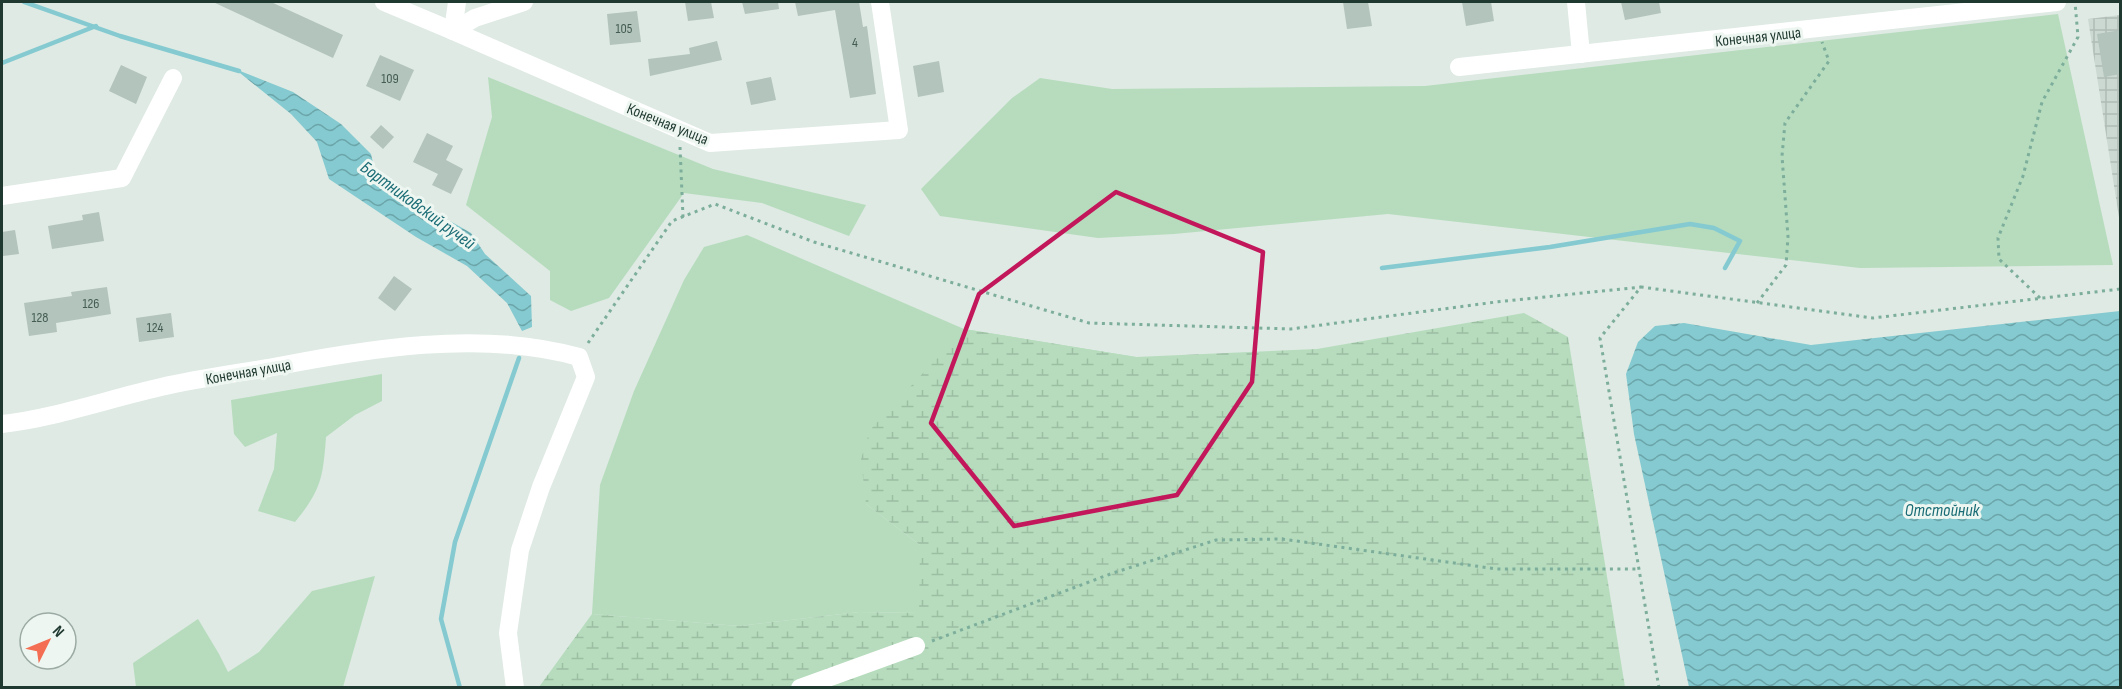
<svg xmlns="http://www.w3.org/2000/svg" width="2122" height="689" viewBox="0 0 2122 689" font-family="'Sofia Sans Condensed',sans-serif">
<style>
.industrial{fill:url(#industrial-grid)}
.grass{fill:#b6dcbd}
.wetland{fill:url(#wetland-marsh)}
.water{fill:url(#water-waves)}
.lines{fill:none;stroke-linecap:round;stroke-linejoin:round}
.stream{stroke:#84cad0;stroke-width:4.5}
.building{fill:#b3c4bc}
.path{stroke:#7dae9b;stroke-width:3;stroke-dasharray:3 4.5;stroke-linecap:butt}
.minor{stroke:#fff;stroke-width:18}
.marked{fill:none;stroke:#c2185b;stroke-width:4.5;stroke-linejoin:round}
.labels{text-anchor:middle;stroke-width:6;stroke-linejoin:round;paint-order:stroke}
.number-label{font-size:14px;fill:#445c53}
.street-label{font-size:16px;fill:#1f3930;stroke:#eef6f1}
.water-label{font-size:18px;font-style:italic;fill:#196c75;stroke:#eef6f1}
</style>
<defs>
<pattern id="industrial-grid" width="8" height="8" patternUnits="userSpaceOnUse" patternTransform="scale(1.5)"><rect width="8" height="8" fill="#ccd9d2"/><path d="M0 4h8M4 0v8" fill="none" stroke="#afbbb5"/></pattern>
<pattern id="wetland-marsh" width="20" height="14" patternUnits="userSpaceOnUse" patternTransform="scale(1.5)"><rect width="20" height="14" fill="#b6dcbd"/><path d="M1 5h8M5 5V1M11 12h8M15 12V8" fill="none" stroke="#9cbea3"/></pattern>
<pattern id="water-waves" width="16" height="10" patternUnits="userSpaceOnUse" patternTransform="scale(1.5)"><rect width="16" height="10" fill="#84cad0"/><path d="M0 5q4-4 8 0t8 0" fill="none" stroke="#6ba5a9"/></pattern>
</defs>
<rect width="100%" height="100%" fill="#deeae3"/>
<path class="industrial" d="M2120 15V224L2088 19Z"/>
<g class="grass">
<path d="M2058 14 2113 265 1860 268 1388 214 1174 234 1098 238 940 216 921 189 1012 98 1040 78 1112 89 1425 86Z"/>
<path d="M488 77 713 169 866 205 849 236 762 203 684 193 609 298 571 311 550 300V271L466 205 492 117Z"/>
<path d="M747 235 964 329 1136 357 866 504 920 545 966 606 919 613 859 612 739 626 592 614 600 485 634 391 684 280 704 247Z"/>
<path d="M382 374V401L355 415 326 437C323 478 321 490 295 522L258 511 274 469 277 433 245 447 234 434 231 400Z"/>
<path d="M375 576 343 687H136L133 663 198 619 219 654 228 672 259 652 312 591Z"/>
</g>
<path class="wetland" d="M1524 313 1568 337 1625 687H539L592 614 739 626 859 612 919 613 920 545 866 504 861 459 870 430 964 329 1136 357 1317 349Z"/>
<g class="water">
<path d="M235 69 293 92 341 124 371 154 377 180 435 225 450 221 471 233 485 254 531 296 532 327 522 331 507 303 467 266 416 237 329 179 317 142 291 114Z"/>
<path d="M2120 311V687H1689L1634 434 1626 374 1638 342 1655 326 1684 323 1811 345Z"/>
</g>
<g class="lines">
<g class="stream">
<path d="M24 2 120 36 239 71"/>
<path d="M2 63 96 26"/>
<path d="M1382 268 1550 247 1690 224 1714 228 1740 241 1725 268"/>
<path d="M460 688 441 619 455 542 519 358"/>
</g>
</g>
<g class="building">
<path d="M213 2H271L343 35 333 58Z"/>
<path d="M685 2H711L714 18 688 21Z"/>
<path d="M742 2H778L779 9 745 14Z"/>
<path d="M795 2H859L863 27 867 26 876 94 850 98 835 10 798 16Z"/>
<path d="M1343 2H1368L1372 26 1347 29Z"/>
<path d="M1462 2H1491L1494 21 1466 26Z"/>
<path d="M1621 2H1659L1661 13 1625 20Z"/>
<path d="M637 11 641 42 610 45 607 14Z"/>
<path d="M2121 30V74L2104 77 2097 34Z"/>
<path d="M717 41 722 60 650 76 648 59 690 54 689 48Z"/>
<path d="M380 55 414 70 400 101 366 86Z"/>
<path d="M939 61 944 92 918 97 913 66Z"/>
<path d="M121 65 147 77 136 104 109 91Z"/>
<path d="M771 77 776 100 751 105 746 82Z"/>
<path d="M381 125 394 137 383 149 370 137Z"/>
<path d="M427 133 453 146 446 160 463 169 451 194 432 185 438 174 413 162Z"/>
<path d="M99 212 104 241 52 249 48 226 83 220 82 215Z"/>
<path d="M15 230 19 254 3 256 2 232Z"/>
<path d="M394 276 412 289 395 311 378 298Z"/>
<path d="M107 287 111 314 56 323 57 332 29 336 24 303 72 296 71 292Z"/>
<path d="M171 313 174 337 139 342 136 318Z"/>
</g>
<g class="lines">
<g class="path">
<path d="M680 147 683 217"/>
<path d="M2040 298 1999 259 1998 238 2023 176 2042 102 2078 37 2075 2"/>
<path d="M1757 303 1786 265 1788 237 1782 156 1785 123 1829 61 1822 42"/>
<path d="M588 343 672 221 715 204 814 242 1089 323 1291 329 1496 302 1641 287"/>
<path d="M932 641 1113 573 1216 540 1282 539 1497 569H1639"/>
<path d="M1659 688 1600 338 1641 287 1873 318 2120 289"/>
</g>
<g class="minor">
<path d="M384 2 453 31 475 18 524 2"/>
<path d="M457 2 453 31 710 143 899 130 880 2"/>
<path d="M1576 2 1581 54"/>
<path d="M1459 67 2057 2"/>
<path d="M2 196 122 178 173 78"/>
<path d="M2 424C55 418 108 399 161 387 196 379 232 374 268 368 367 349 480 329 579 357L586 377 541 487 520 550 508 633 515 688"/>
<path d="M800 688 916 646"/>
</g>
</g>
<path class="marked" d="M1116 192 1263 252 1252 382 1177 495 1014 526 931 423 979 294Z"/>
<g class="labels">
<g class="number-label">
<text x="624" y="33">105</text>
<text x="855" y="47">4</text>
<text x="390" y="83">109</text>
<text x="91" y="308">126</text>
<text x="40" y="322">128</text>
<text x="155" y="332">124</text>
</g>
<g class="street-label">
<text transform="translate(1758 36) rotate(-6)" y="6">Конечная улица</text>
<text transform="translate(668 123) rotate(22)" y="6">Конечная улица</text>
<text transform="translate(248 371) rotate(-10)" y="6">Конечная улица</text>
</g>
<g class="water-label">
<text transform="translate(418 205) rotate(36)" y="6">Бортниковский ручей</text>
<text x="1942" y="516">Отстойник</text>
</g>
</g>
<rect width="2122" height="689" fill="none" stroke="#1f3930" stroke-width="6"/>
<g transform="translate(48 641) rotate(47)"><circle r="28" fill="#eef6f1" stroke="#9baaa4" stroke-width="1.5"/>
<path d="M0-4.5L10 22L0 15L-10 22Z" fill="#f36e52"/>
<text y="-9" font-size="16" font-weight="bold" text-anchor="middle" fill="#1f3930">N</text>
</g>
</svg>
